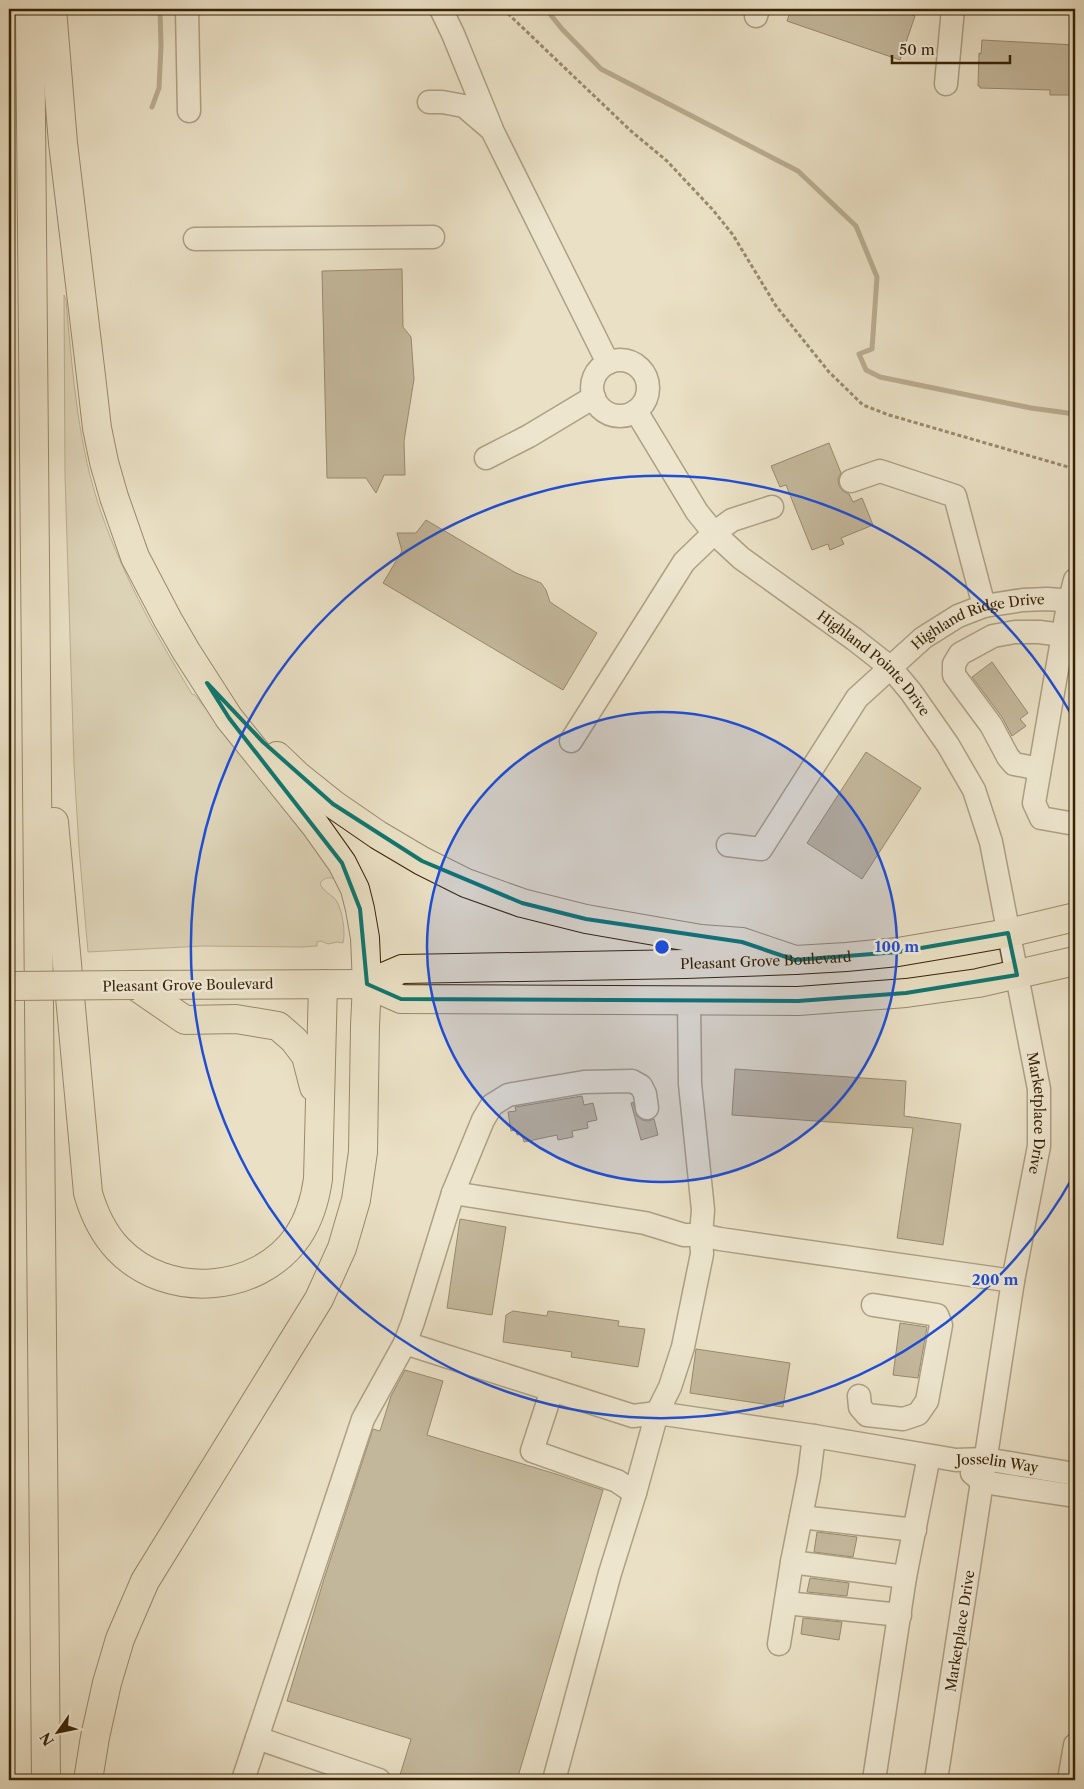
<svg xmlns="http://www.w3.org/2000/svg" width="1084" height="1789" viewBox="0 0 1084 1789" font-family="'Libre Caslon Text',serif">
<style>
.green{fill:#ccc0a4;stroke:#827154}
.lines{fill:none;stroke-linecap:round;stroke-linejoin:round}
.stream{stroke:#7e6d50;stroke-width:5}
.building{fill:#948568;stroke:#372204}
.minor-casing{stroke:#645234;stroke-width:25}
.major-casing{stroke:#372204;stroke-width:30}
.highway-casing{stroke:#372204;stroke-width:30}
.path{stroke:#372204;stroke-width:3;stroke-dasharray:4 2.5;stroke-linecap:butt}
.minor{stroke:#f1ebd9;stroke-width:22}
.major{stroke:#eae0c5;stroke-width:28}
.highway{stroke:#eae0c5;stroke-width:28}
.major-bridge-casing{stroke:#372204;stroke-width:30;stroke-linecap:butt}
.major-bridge{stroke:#eae0c5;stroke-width:28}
.marked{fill:none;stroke:#0f766e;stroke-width:4;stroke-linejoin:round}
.ring{fill:none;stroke:#1d4ed8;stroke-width:2.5}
.labels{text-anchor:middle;stroke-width:5;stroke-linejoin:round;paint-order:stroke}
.street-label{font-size:14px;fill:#372204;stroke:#f1ebd9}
.centre{fill:#1d4ed8;stroke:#f1ebd9;stroke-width:2.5}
.ring-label{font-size:15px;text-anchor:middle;font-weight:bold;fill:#1d4ed8;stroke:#f1ebd9;stroke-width:5;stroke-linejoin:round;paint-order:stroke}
</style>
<rect width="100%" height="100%" fill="#eae0c5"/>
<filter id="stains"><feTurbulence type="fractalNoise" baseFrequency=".004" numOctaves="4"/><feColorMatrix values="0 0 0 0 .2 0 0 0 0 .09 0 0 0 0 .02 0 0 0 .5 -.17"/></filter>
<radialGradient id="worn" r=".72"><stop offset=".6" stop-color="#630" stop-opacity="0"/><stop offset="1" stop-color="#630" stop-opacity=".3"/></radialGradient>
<path class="green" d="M64 295 66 300C72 367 77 436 97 500 119 569 154 632 192 694L195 695 221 728 230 743 235 747 244 757 276 798 278 794 334 875 336 879C329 877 325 877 320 883 323 892 331 894 336 900 342 909 346 932 343 943L337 942 328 944 321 941 317 942V946L303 947 202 946 88 952 79 848 74 765 65 475Z"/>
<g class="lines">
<g class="stream">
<path d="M546 9 562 29 601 69 798 171 856 226 877 277 872 349 859 354 866 370 880 377 1031 408 1075 414"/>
<path d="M152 107 159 88 161 46 160 9"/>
</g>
</g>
<g class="building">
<path d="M791 9H900V10L915 16 900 60 787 21Z"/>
<path d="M982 40 1075 45V95H1050V90L980 88V86H978L979 53 981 54Z"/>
<path d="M402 269 403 327 411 337 414 379 404 441 405 475H384L376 493 366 478H327L322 271Z"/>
<path d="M829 443 841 473 838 479 839 486 843 491 849 494 853 502 862 498 873 525 841 538 844 544 830 550 828 544 812 550 786 485 780 487 771 466Z"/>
<path d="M426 520 516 573 541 583 546 590 550 602 597 633 563 690 383 583 402 551 397 533H416Z"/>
<path d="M992 662 1028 713 1020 719 1026 726 1012 736 1002 717 972 677Z"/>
<path d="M866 752 921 788 862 879 807 843Z"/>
<path d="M735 1069 906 1081 904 1116 961 1124 943 1245 897 1238 913 1128 732 1115Z"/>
<path d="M582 1096 584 1105 593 1103 597 1120 587 1122 588 1128 572 1131 573 1137 558 1140 557 1135 524 1142 522 1134 517 1135 516 1130 511 1131 508 1112 516 1111 515 1107Z"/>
<path d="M633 1102 637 1116 643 1120 648 1121 654 1119 658 1135 641 1140 631 1103Z"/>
<path d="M460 1219 506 1227 492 1315 447 1308Z"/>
<path d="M513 1311 547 1316 548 1311 619 1321 618 1326 645 1329 638 1367 571 1357 572 1352 503 1342 506 1315Z"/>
<path d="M900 1323 927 1327 918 1378 893 1375Z"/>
<path d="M696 1349 790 1363 783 1407 690 1393Z"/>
<path d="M405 1370 443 1381 427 1435 556 1474 603 1490 517 1780H418L400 1775 411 1739 287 1701 324 1579 373 1429 380 1431 391 1396Z"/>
<path d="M817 1532 857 1537 853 1557 814 1552Z"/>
<path d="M810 1578 849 1583 847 1596 807 1592Z"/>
<path d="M803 1618 842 1622 839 1640 801 1634Z"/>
</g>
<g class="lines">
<g class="minor-casing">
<g id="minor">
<path d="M187 9 189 111"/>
<path d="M441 9 453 34 491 127"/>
<path d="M756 16 758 9"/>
<path d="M946 84 953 9"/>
<path d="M429 102H442L464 106 492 130 608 363"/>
<path d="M195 239 433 237"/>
<circle cx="620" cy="388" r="28"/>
<path id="s1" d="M636 411 697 512 714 533 741 558 854 639 891 668 911 692 948 745 974 790 991 842 1039 1089V1146L1013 1281 936 1780"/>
<path d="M486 458 529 436 594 397"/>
<path d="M851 481 880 471 955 496 984 606"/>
<path d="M1075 580 1067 611 1034 803 1041 818 1075 824"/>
<path d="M571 741 684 562 714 533 732 520 772 507"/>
<path d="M1039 773 1030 767 1014 764 1008 757 991 725 954 675V664L960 654 993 636 1015 632H1039L1063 635"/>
<path id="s2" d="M728 845 761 849 857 698 923 638 958 616 984 606 1023 600 1047 599 1075 601"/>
<path d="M453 1193 645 1223 684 1235H701L720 1239 1013 1281"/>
<path id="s3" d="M405 1343 633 1416 657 1413 814 1436 956 1460 985 1459 1075 1474"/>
<path d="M552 1390 532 1451 617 1481 635 1493"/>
<path d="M859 1396 860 1407 867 1415 903 1419 918 1414 927 1401 941 1325 937 1315 873 1305"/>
<path d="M972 1473 983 1482 1075 1496"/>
<path d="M801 1517 915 1530"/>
<path d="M792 1562 905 1577"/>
<path d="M786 1603 900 1615"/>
<path d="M779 1644 792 1562 809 1476 814 1436"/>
<path d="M257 1738 379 1780"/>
<path d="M243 1780 363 1419 405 1343 413 1322 453 1193 483 1120 492 1105 508 1095 584 1082 632 1081 641 1086 645 1094 647 1108"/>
<path d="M554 1780 610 1573 635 1493 657 1413 670 1387 683 1347 702 1254 701 1235 703 1210 690 1084 689 1000"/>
<path d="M874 1780 905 1577 929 1456"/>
<path d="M1069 1780 1075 1745"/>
</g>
</g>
<g class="major-casing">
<g id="major">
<path id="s4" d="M367 984 402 969 686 964 795 960 846 957 898 952 957 942 1008 933 1075 917"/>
<path d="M134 985 367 984 401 999 798 1001 906 993 978 983 1075 961"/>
</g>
</g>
<g class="highway-casing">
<g id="highway">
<path d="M30 9 46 1780"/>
<path d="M52 9 63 143 91 376 97 428 104 462 114 497 135 557 168 620 186 651 229 718 315 825 342 863 355 889 360 909 365 938 367 984 365 1026 363 1152 356 1200 342 1248 319 1299 145 1581 120 1639 107 1683 95 1737 88 1780"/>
<path d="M277 756 298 776 333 804 378 835 422 861 466 883 522 903 586 919 701 939 742 942 795 960"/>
<path d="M54 822 88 1193C94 1214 103 1233 118 1249 167 1300 258 1294 298 1236 310 1218 315 1200 318 1179L323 984"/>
<path d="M134 985 185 1020 236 1019 278 1026 294 1040 306 1056 314 1087"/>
</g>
</g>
<path class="path" d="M503 9 631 131 667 161 713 210 733 235 776 306 829 372 863 405 889 415 1075 469"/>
<use href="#minor" class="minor"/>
<use href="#major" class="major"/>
<use href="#highway" class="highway"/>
<g class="major-bridge-casing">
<path id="major-bridge" d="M9 986 134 985"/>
</g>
<use href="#major-bridge" class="major-bridge"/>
</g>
<path d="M0 0H1084V1789H0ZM207 683 263 742 333 804 422 861 522 903 586 919 742 942 795 960 898 952 1008 933 1017 975 906 993 798 1001 401 999 367 984 360 909 342 863 229 718Z" fill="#eae0c5" fill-opacity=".55" fill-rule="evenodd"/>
<path class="marked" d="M207 683 263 742 333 804 422 861 522 903 586 919 742 942 795 960 898 952 1008 933 1017 975 906 993 798 1001 401 999 367 984 360 909 342 863 229 718Z"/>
<circle cx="662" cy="947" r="235" fill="#1d4ed8" fill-opacity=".12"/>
<g class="ring">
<circle cx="662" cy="947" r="235"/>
<path d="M1074 1175A471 471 0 1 1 1074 719"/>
</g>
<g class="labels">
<g class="street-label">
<text dy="5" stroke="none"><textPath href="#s2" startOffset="360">Highland Ridge Drive</textPath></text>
<text dy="5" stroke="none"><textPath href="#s1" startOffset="352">Highland Pointe Drive</textPath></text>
<text dy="5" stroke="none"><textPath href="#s4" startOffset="402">Pleasant Grove Boulevard</textPath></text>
<text transform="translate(188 985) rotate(-1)" y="5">Pleasant Grove Boulevard</text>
<text dy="5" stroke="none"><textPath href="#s1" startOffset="846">Marketplace Drive</textPath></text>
<text dy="5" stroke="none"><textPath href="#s3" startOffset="608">Josselin Way</textPath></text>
<text transform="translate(960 1631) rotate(-81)" y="5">Marketplace Drive</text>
</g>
</g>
<circle cx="662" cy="947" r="8" class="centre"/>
<g class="ring-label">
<text x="897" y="952">100 m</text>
<text x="995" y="1285">200 m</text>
</g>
<rect width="1084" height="1789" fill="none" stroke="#eae0c5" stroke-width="30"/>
<rect x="10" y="10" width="1064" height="1769" fill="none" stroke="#372204" stroke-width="2.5"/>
<rect x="15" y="15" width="1054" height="1759" fill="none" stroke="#372204"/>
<g transform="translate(58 1732) rotate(237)" stroke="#f1ebd9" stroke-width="4" paint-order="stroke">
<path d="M0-4L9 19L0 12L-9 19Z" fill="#372204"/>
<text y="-8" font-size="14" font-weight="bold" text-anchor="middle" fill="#372204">N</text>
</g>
<path d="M892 55v8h118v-8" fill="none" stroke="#372204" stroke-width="2.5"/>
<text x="899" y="55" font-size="15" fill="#372204" stroke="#f1ebd9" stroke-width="4" paint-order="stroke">50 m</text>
<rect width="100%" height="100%" filter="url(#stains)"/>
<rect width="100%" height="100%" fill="url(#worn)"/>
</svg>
